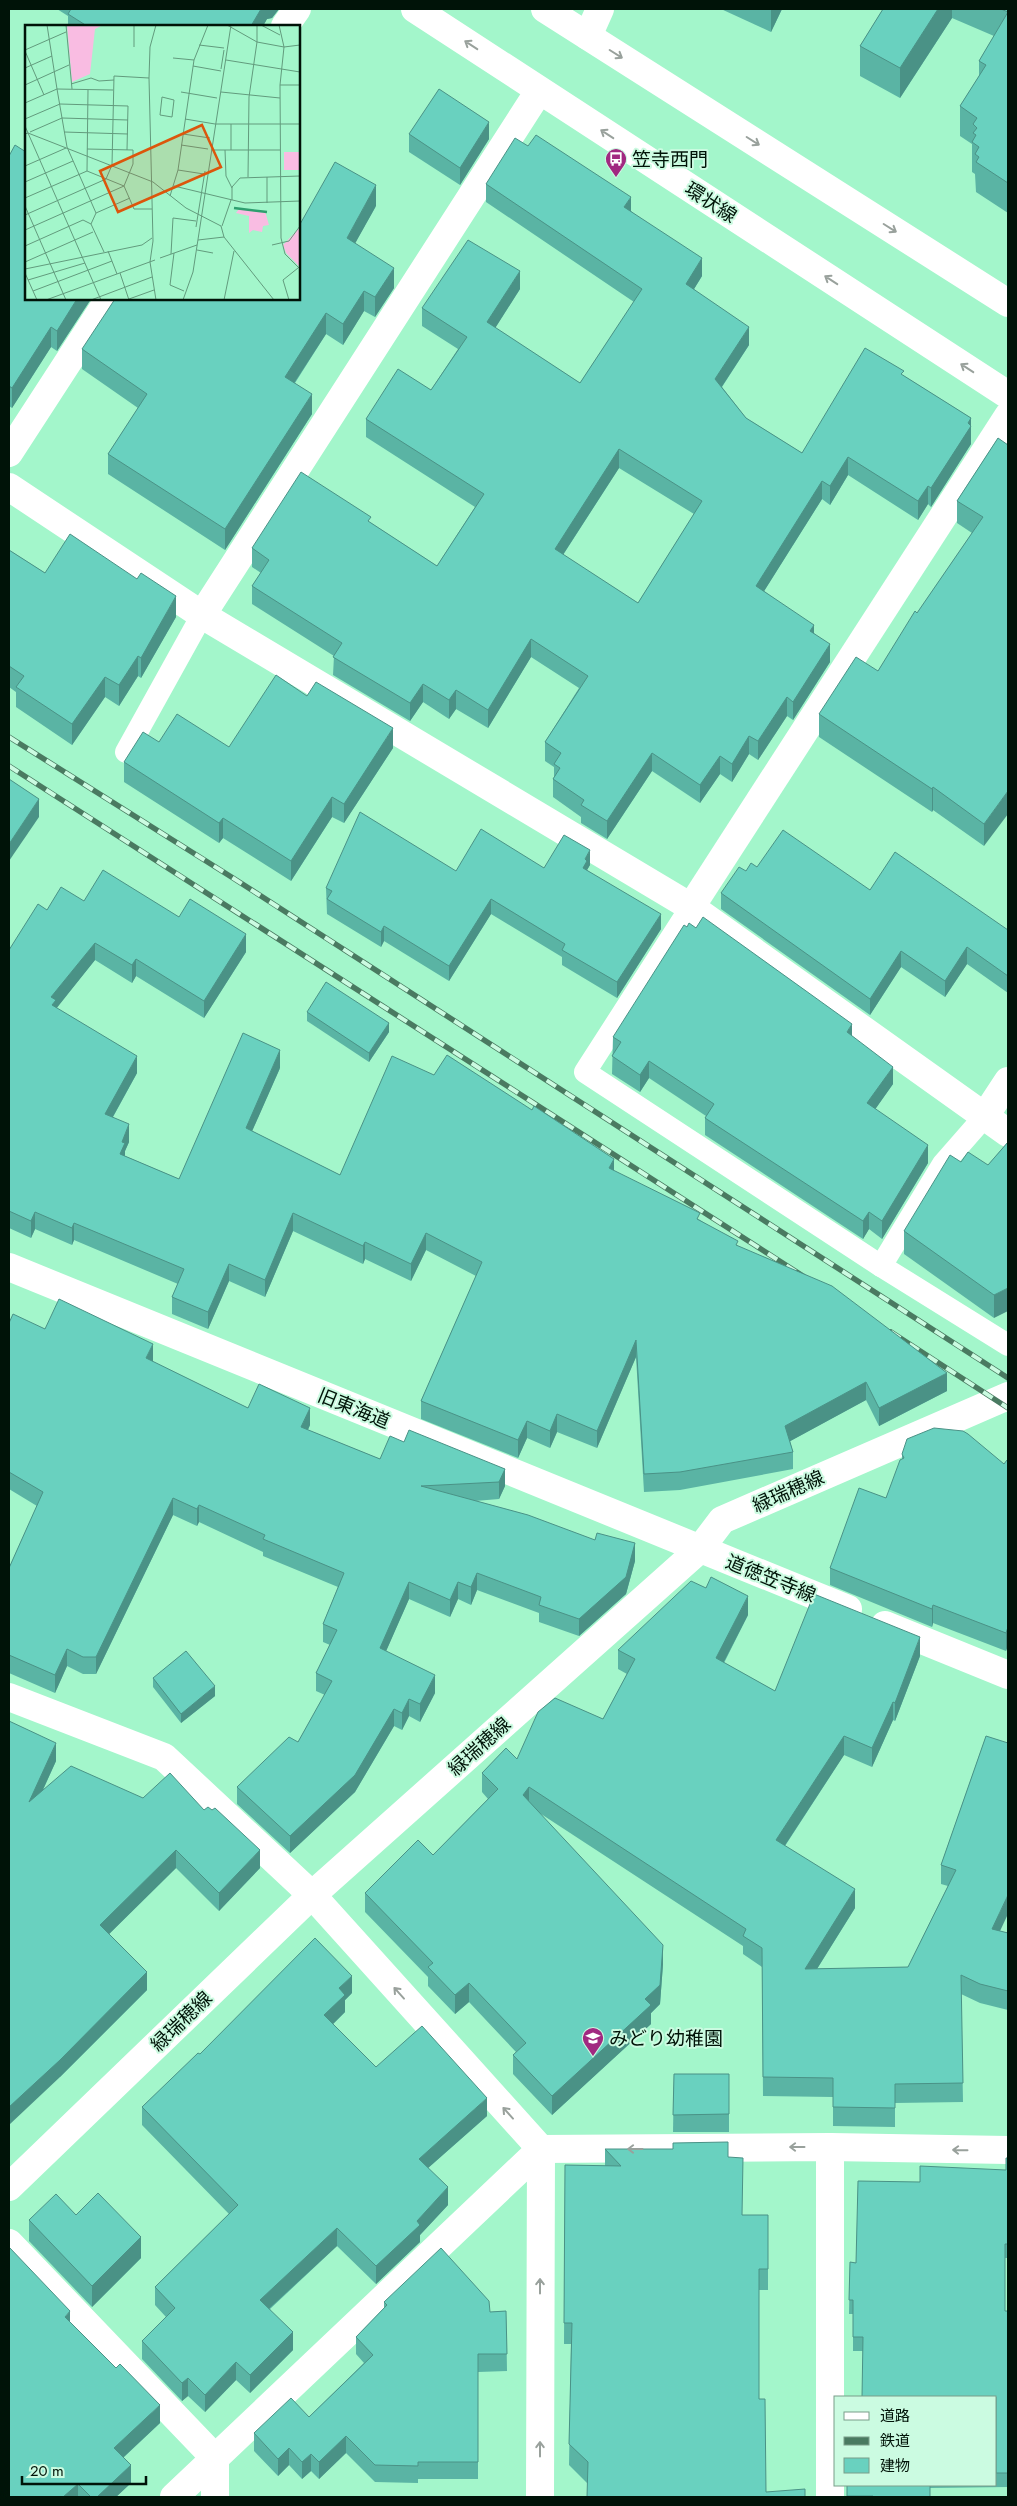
<svg xmlns="http://www.w3.org/2000/svg" width="1017" height="2506" viewBox="0 0 1017 2506" font-family="Jost,'Noto Sans JP',sans-serif">
<style>
.lines{fill:none;stroke-linecap:round;stroke-linejoin:round}
.lane{stroke:#fff;stroke-width:22}
.street{stroke:#fff;stroke-width:28}
.secondary{stroke:#fff;stroke-width:28}
.primary{stroke:#fff;stroke-width:28}
.rail-casing{stroke:#4a7a61;stroke-width:5.5}
.rail{stroke:#cbfbe1;stroke-width:4;stroke-dasharray:11;stroke-linecap:butt}
.wall{fill:#5ab4a4;fill-rule:evenodd}
.shaded-wall{fill:#4a9286}
.building{fill:#69d1bf;stroke:#4a9286;fill-rule:evenodd}
.oneway{stroke:#99a19c}
.labels{text-anchor:middle;stroke-width:4;stroke-linejoin:round;paint-order:stroke}
.poi-label{font-size:19px;fill:#001308;stroke:#cbfbe1;text-anchor:start}
.street-label{font-size:19px;fill:#001308;stroke:#cbfbe1}
.inset-river{fill:none;stroke:#2e9f6f;stroke-width:2.5}
.inset-road{fill:none;stroke:#629b7d;stroke-width:1}
.view{fill:#dc560c;fill-opacity:0.15;stroke:#dc560c;stroke-width:2.5}
.inset-edge{fill:none;stroke:#001308;stroke-width:2.5}
</style>
<rect width="100%" height="100%" fill="#a3f6cb"/>
<g class="lines">
<g class="lane">
<path d="M126 752 202 615"/>
<path d="M691 907 585 1072 881 1266 1008 1345"/>
<path d="M881 1266 943 1164 985 1116"/>
</g>
<g class="street">
<path d="M285 26 297 9"/>
<path d="M588 36 600 9"/>
<path d="M9 453 109 299"/>
<path d="M9 487 202 615 691 907 1008 1133"/>
<path d="M202 615 539 91"/>
<path d="M691 907 1008 416"/>
<path d="M985 1116 1008 1081"/>
<path d="M9 1267 848 1609"/>
<path d="M885 1625 1008 1675"/>
<path d="M9 1697 164 1757 312 1895 541 2149 540 2497"/>
<path d="M9 2243 215 2458V2497"/>
<path d="M174 2497 541 2149 830 2147 1008 2150"/>
<path d="M830 2497V2147"/>
</g>
<path class="secondary" d="M9 2187 312 1895 700 1549 722 1520 1008 1396"/>
<g class="primary">
<path d="M415 9 1008 395"/>
<path d="M545 9 1008 303"/>
</g>
<g class="rail-casing">
<g id="rail">
<path d="M9 737 233 878 1008 1378"/>
<path d="M9 766 806 1278"/>
<path d="M891 1332 1008 1408"/>
</g>
</g>
<use href="#rail" class="rail"/>
</g>
<g class="wall">
<path d="M57 9H279L272 18 267 19 263 26H68V16Z"/>
<path d="M721 9H782L771 32Z"/>
<path d="M883 9H1008V213L976 192 975 174 972 172V144L960 136V106L979 76V61L994 36 952 18 900 98 860 76V46Z"/>
<path d="M409 134 489 139 460 185 409 152Z"/>
<path d="M9 156 91 299 57 351 51 347 12 408 9 406Z"/>
<path d="M486 184 631 211 702 276 694 289 749 345 722 387 746 418 802 453 904 376 971 418V444L931 507 928 504 918 520 848 475 830 505 822 499 764 591 814 633 830 662 793 720 787 716 758 760 749 754 732 782 720 774 700 803 652 771 607 839 581 823V817L553 797V779L554 777V767L545 761V742L579 688 531 657 488 728 456 709 449 719 423 702 410 721 333 675 334 656 252 604V586L261 573 252 567V548L371 523 437 566 475 507 366 437V419L431 390 458 349 422 326V308L520 289 495 328 580 383 634 302 486 202ZM619 468 694 514 638 603 563 555Z"/>
<path d="M376 206 355 243 394 288 375 317 364 311 343 345 326 334 295 383 312 414 225 550 108 474V454L138 408 82 369V349L299 299Z"/>
<path d="M998 438 984 846 933 810 932 812 819 737V714L878 671 972 533 957 523V501Z"/>
<path d="M9 550 45 573 176 617 141 678 138 676 119 706 105 697 72 745 16 707V692L9 687Z"/>
<path d="M307 696 393 748 344 823 332 817 291 881 223 838 219 843 124 782V762L159 742 229 747Z"/>
<path d="M590 865 587 870 661 929 617 998 562 965V957L491 914 449 981 384 941 381 947 327 914 326 888 456 871 544 868Z"/>
<path d="M757 867 870 890 1008 930V993L967 964 945 997 901 967 870 1015 721 909V893L746 871Z"/>
<path d="M84 901 179 917 246 952 204 1018 136 976 132 983 95 960 56 1008 137 1073 113 1117 129 1142 125 1151V1156L179 1179 280 1068 252 1131 340 1175 614 1171 700 1220 738 1246 947 1391 879 1426 866 1400 790 1441 793 1452V1469L680 1490 644 1492 636 1357 597 1448 557 1432 550 1448 527 1438 518 1458 421 1419V1401L476 1276 426 1250 411 1281 365 1259 363 1264 293 1231 265 1297 229 1281 208 1329 172 1314V1297L178 1284 74 1240 72 1245 35 1229 31 1238 9 1228V950L47 910Z"/>
<path d="M307 1012 389 1032 369 1062 307 1021Z"/>
<path d="M613 1037H852L893 1084 875 1109 928 1163 882 1239 869 1229 863 1239 705 1135V1118L706 1116 649 1078 640 1092 612 1074Z"/>
<path d="M1008 1142 994 1318 904 1254V1231L961 1162 988 1165Z"/>
<path d="M9 1323 45 1329 153 1361V1362L248 1408 310 1425 308 1430 380 1459 404 1442 505 1469V1486L499 1499 475 1501 635 1561 626 1594 579 1636 539 1622V1613L477 1590 471 1605 458 1599 450 1617 409 1599 386 1651 435 1693 420 1722 409 1716 402 1730 394 1726 355 1792 290 1853 237 1804V1787L298 1742 325 1695 316 1691V1673L330 1645 323 1642V1624L338 1587 263 1556V1552L199 1522 197 1526 173 1515 96 1674H83L67 1666 55 1693 9 1673V1568L37 1506 9 1489Z"/>
<path d="M902 1454 1004 1464 1008 1461V1645L1006 1651 933 1623 932 1627 830 1585V1568L886 1498 902 1459Z"/>
<path d="M748 1615 724 1663 775 1691 920 1656 895 1721 893 1720 872 1767 844 1755 785 1846 855 1908 817 1969 908 1967 948 1886 941 1884V1865L986 1736 1000 1931 1008 1933V2010L980 2003 961 1994 963 2102 895 2103V2127L833 2126V2097L763 2096 762 1967 743 1954V1946L538 1812 663 1964 660 2004 651 2013V2024L552 2115 513 2074V2055L516 2052 469 2002 455 2014 428 1986V1977L365 1912V1893L433 1855 488 1799 482 1792V1773L517 1759 603 1719 627 1674 618 1669V1650Z"/>
<path d="M153 1678 215 1696 181 1723 153 1687Z"/>
<path d="M9 1721 56 1761 43 1790 143 1798 204 1810 260 1868 219 1911 176 1868 109 1934 147 1990 60 2077Z"/>
<path d="M352 1993 345 2000V2012L333 2024 376 2067 487 2116 428 2168 448 2205 420 2235V2242L376 2284 337 2246 270 2309 293 2350 250 2393 236 2380 205 2412 188 2396 182 2401 142 2359V2341L166 2317 155 2305V2287L229 2214 142 2125V2107L200 2054Z"/>
<path d="M674 2074H729V2132H673Z"/>
<path d="M605 2149 728 2157 742 2215H768V2290H759V2399L766 2492 805 2497 587 2483 569 2465 571 2344H564L565 2165 605 2166Z"/>
<path d="M1008 2158V2258H1005V2311H1008V2487L930 2488V2497H847V2485H996V2397L862 2351H853V2314H849L850 2262 856 2263 920 2182 1006 2170Z"/>
<path d="M76 2215 141 2258 92 2307 29 2241V2220Z"/>
<path d="M384 2302 490 2312 506 2311 507 2371 478 2372V2479H418V2483L375 2482 346 2453 319 2479 311 2471 302 2479 289 2465 278 2476 254 2451V2433L309 2417 364 2363 356 2354V2337L384 2308Z"/>
<path d="M70 2322 160 2423 123 2458 131 2483 116 2497H9Z"/>
</g>
<g class="shaded-wall">
<path d="M261 9H279L272 18 267 19 263 26H251Z"/>
<path d="M771 9H782L771 32Z"/>
<path d="M938 9H952V18L900 98V68Z"/>
<path d="M489 122V139L460 185V168Z"/>
<path d="M376 185V206L347 258V238Z"/>
<path d="M631 197V215L624 207Z"/>
<path d="M702 258V276L686 302V284Z"/>
<path d="M394 268V288L375 317V297Z"/>
<path d="M520 271V289L487 341V322Z"/>
<path d="M364 291V311L343 345V324Z"/>
<path d="M77 299H91L57 351V331Z"/>
<path d="M326 313V334L285 397V377Z"/>
<path d="M51 327V347L12 408V388Z"/>
<path d="M749 327V345L715 397V379Z"/>
<path d="M312 394V414L225 550V529Z"/>
<path d="M971 418V444L931 507V488Z"/>
<path d="M619 449V468L555 567V549Z"/>
<path d="M848 457V475L830 505V486Z"/>
<path d="M822 481V499L756 604V586Z"/>
<path d="M928 486V504L918 520V501Z"/>
<path d="M176 596V617L141 678V658Z"/>
<path d="M814 625V643L810 631Z"/>
<path d="M531 639V657L488 728V710Z"/>
<path d="M830 644V662L793 720V702Z"/>
<path d="M138 656V676L119 706V685Z"/>
<path d="M105 677V697L72 745V724Z"/>
<path d="M423 684V702L410 721V703Z"/>
<path d="M456 690V709L449 719V700Z"/>
<path d="M787 697V716L758 760V741Z"/>
<path d="M393 728V748L344 823V804Z"/>
<path d="M749 736V754L732 782V764Z"/>
<path d="M652 753V771L607 839V821Z"/>
<path d="M720 756V774L700 803V785Z"/>
<path d="M933 787V810L932 812V789Z"/>
<path d="M1008 791V814L984 846V824Z"/>
<path d="M332 797V817L291 881V861Z"/>
<path d="M39 799V817L9 861V844Z"/>
<path d="M223 818V838L219 843V823Z"/>
<path d="M590 850V865L587 870V876L583 868 585 859Z"/>
<path d="M491 899V914L449 981V966Z"/>
<path d="M661 914V929L617 998V982Z"/>
<path d="M384 926V941L381 947V932Z"/>
<path d="M246 934V952L204 1018V1001Z"/>
<path d="M95 943V960L56 1009 52 1022 51 997Z"/>
<path d="M967 947V964L945 997V981Z"/>
<path d="M901 951V967L870 1015V999Z"/>
<path d="M136 959V976L132 983V965Z"/>
<path d="M389 1023V1032L369 1062V1053Z"/>
<path d="M852 1024V1041L847 1032Z"/>
<path d="M280 1050V1068L246 1145V1128Z"/>
<path d="M137 1056V1073L105 1131V1114Z"/>
<path d="M649 1061V1078L640 1092V1075Z"/>
<path d="M893 1067V1084L867 1121V1103Z"/>
<path d="M129 1124V1142L125 1151V1160L120 1154 122 1142Z"/>
<path d="M928 1145V1163L882 1239V1221Z"/>
<path d="M614 1159V1177L609 1168Z"/>
<path d="M35 1212V1229L31 1238V1221Z"/>
<path d="M869 1212V1229L863 1239V1221Z"/>
<path d="M293 1213V1231L265 1297V1280Z"/>
<path d="M74 1223V1240L72 1245V1228Z"/>
<path d="M426 1233V1250L411 1281V1264Z"/>
<path d="M365 1242V1259L363 1264V1246Z"/>
<path d="M229 1264V1281L208 1329V1312Z"/>
<path d="M1008 1288V1311L994 1318V1295Z"/>
<path d="M636 1340V1357L597 1448V1431Z"/>
<path d="M153 1344V1361L146 1376V1358Z"/>
<path d="M947 1373V1391L879 1426V1408Z"/>
<path d="M866 1382V1400L785 1444V1426Z"/>
<path d="M310 1408V1425L301 1444V1427Z"/>
<path d="M557 1414V1432L550 1448V1431Z"/>
<path d="M527 1421V1438L518 1458V1440Z"/>
<path d="M505 1469V1486L499 1499V1482Z"/>
<path d="M173 1498V1515L96 1674V1657Z"/>
<path d="M199 1505V1522L197 1526V1509Z"/>
<path d="M635 1543V1561L626 1594 579 1636V1619Z"/>
<path d="M477 1573V1590L471 1605V1587Z"/>
<path d="M409 1582V1599L380 1665V1648Z"/>
<path d="M458 1582V1599L450 1617V1600Z"/>
<path d="M748 1596V1615L716 1677V1658Z"/>
<path d="M933 1605V1623L932 1627V1609Z"/>
<path d="M1008 1627V1645L1006 1651V1633Z"/>
<path d="M920 1637V1656L895 1721V1703Z"/>
<path d="M67 1649V1666L55 1693V1675Z"/>
<path d="M435 1675V1693L420 1722V1704Z"/>
<path d="M215 1686V1696L181 1723V1714Z"/>
<path d="M409 1699V1716L402 1730V1713Z"/>
<path d="M893 1702V1720L872 1767V1748Z"/>
<path d="M394 1709V1726L355 1792 290 1853V1836Z"/>
<path d="M844 1736V1755L776 1859V1840Z"/>
<path d="M56 1743V1761L29 1820V1802Z"/>
<path d="M529 1787V1806L523 1795Z"/>
<path d="M176 1850V1868L100 1943V1925Z"/>
<path d="M260 1850V1868L219 1911V1893Z"/>
<path d="M855 1889V1908L805 1988V1969Z"/>
<path d="M1008 1895V1914L992 1948V1929Z"/>
<path d="M663 1945V1964L660 2004 651 2013V2024L552 2115V2096L645 1999Z"/>
<path d="M147 1972V1990L60 2077 9 2125V2107Z"/>
<path d="M352 1976V1993L345 2000V2012L324 2033V2015L339 1988Z"/>
<path d="M469 1983V2002L455 2014V1995Z"/>
<path d="M487 2098V2116L419 2176V2159Z"/>
<path d="M448 2187V2205L420 2235V2242L376 2284V2266L417 2221Z"/>
<path d="M337 2228V2246L260 2317V2300Z"/>
<path d="M141 2237V2258L92 2307V2286Z"/>
<path d="M70 2311V2329L65 2317Z"/>
<path d="M293 2332V2350L250 2393V2375Z"/>
<path d="M236 2362V2380L205 2412V2395Z"/>
<path d="M188 2378V2396L182 2401V2383Z"/>
<path d="M160 2405V2423L114 2466V2448Z"/>
<path d="M346 2436V2453L319 2479V2462Z"/>
<path d="M289 2448V2465L278 2476V2459Z"/>
<path d="M311 2454V2471L302 2479V2462Z"/>
<path d="M131 2465V2483L116 2497H97Z"/>
<path d="M78 2484V2497H63Z"/>
</g>
<g class="building">
<path d="M71 9H261L251 26H87L68 14Z"/>
<path d="M883 9H938L900 68 860 46Z"/>
<path d="M1001 9H1008V12Z"/>
<path d="M1008 12V183L976 162 979 157 975 154 979 147 972 142 976 135 973 133 977 128 973 124 977 118 960 106 986 65 979 61Z"/>
<path d="M439 89 489 122 460 168 409 134Z"/>
<path d="M536 135 631 197 624 207 702 258 686 284 749 327 715 379 746 418 802 453 865 348 904 371 901 374 971 418 968 423 971 426 931 488 928 486 918 501 848 457 830 486 822 481 756 586 814 625 810 631 830 644 793 702 787 697 758 741 749 736 732 764 720 756 700 785 652 753 607 821 581 805 584 800 553 779 560 768 554 764 561 753 545 742 588 676 531 639 488 710 456 690 449 700 423 684 410 703 333 657 342 643 252 586 269 560 252 548 301 472 371 517 368 521 437 566 484 494 366 419 398 369 431 390 467 337 422 308 468 240 520 271 487 322 580 383 642 289 486 184 515 138 528 146ZM619 449 702 501 638 603 555 549Z"/>
<path d="M15 145 26 152V299H77L57 331 51 327 12 388 9 386V156Z"/>
<path d="M335 162 376 185 347 238 394 268 375 297 364 291 343 324 326 313 285 377 312 394 225 529 108 454 147 394 82 349 115 299H299V226Z"/>
<path d="M998 438 1008 445V791L984 824 933 787 932 789 819 714 856 657 878 671 915 611 917 613 983 517 957 501Z"/>
<path d="M70 534 137 579 141 573 176 596 141 658 138 656 119 685 105 677 72 724 16 687 24 676 9 666V550L45 573Z"/>
<path d="M276 675 307 696 316 682 393 728 344 804 332 797 291 861 223 818 219 823 124 762 143 732 159 742 177 714 229 747Z"/>
<path d="M9 779 39 799 9 844Z"/>
<path d="M360 812 456 871 481 829 544 868 564 835 590 850 585 859 587 861 583 868 661 914 617 982 562 950 565 944 491 899 449 966 384 926 381 932 327 899 332 891 326 888Z"/>
<path d="M783 830 870 890 895 852 1008 930V976L967 947 945 981 901 951 870 999 721 893 739 867 746 871 751 863 757 867Z"/>
<path d="M103 870 179 917 190 899 246 934 204 1001 136 959 132 965 95 943 51 997 56 1000 52 1005 137 1056 105 1114 129 1124 122 1142 125 1143 120 1154 179 1179 243 1033 280 1050 246 1128 340 1175 392 1056 434 1075 447 1055 532 1110 534 1106 614 1159 609 1168 700 1213 697 1219 738 1241 736 1245 832 1286 947 1373 879 1408 866 1382 785 1426 793 1452 680 1472 644 1474 636 1340 597 1431 557 1414 550 1431 527 1421 518 1440 421 1401 482 1262 426 1233 411 1264 365 1242 363 1246 293 1213 265 1280 229 1264 208 1312 172 1297 184 1269 74 1223 72 1228 35 1212 31 1221 9 1211V950L38 904 47 910 61 887 84 901Z"/>
<path d="M703 917 852 1024 847 1032 893 1067 867 1103 928 1145 882 1221 869 1212 863 1221 705 1118 714 1104 649 1061 640 1075 612 1056 621 1042 613 1037 684 925 687 927 689 923 696 928Z"/>
<path d="M326 982 389 1023 369 1053 307 1012Z"/>
<path d="M1008 1142V1288L994 1295 904 1231 950 1155 961 1162 968 1152 988 1165Z"/>
<path d="M59 1299 153 1344 146 1358 248 1408 259 1384 310 1408 301 1427 380 1459 390 1436 404 1442 409 1430 505 1469 499 1482 421 1486 528 1515 595 1540 597 1533 635 1543 626 1577 579 1619 539 1605 541 1597 477 1573 471 1587 458 1582 450 1600 409 1582 380 1648 435 1675 420 1704 409 1699 402 1713 394 1709 355 1775 290 1836 237 1787 289 1737 298 1742 332 1681 316 1673 337 1630 323 1624 344 1573 263 1539 265 1535 199 1505 197 1509 173 1498 96 1657H83L67 1649 55 1675 9 1655V1568L43 1492 9 1472V1323L13 1314 45 1329Z"/>
<path d="M934 1428 963 1431 968 1434 1004 1464 1007 1460 1008 1461V1627L1006 1633 933 1605 932 1609 830 1568 859 1488 886 1498 900 1460 904 1458 902 1454 907 1439Z"/>
<path d="M711 1577 748 1596 716 1658 775 1691 814 1594 920 1637 895 1703 893 1702 872 1748 844 1736 776 1840 855 1889 805 1969 908 1967 956 1870 941 1865 986 1736 1008 1743V1895L992 1929 1008 1933V1991L980 1984 961 1975 963 2083 895 2084V2108L833 2107V2078L763 2077 762 1948 743 1936 746 1929 529 1787 523 1795 663 1945 660 1985 645 1999 651 2005 552 2096 513 2055 526 2043 469 1983 455 1995 428 1967 433 1963 365 1893 418 1840 433 1855 498 1789 482 1773 506 1748 517 1759 538 1712 555 1698 603 1719 635 1659 618 1650 691 1581 706 1588Z"/>
<path d="M186 1651 215 1686 181 1714 153 1678Z"/>
<path d="M9 1721 56 1743 29 1802 71 1766 143 1798 170 1773 204 1810 208 1807 212 1810 215 1808 260 1850 219 1893 176 1850 100 1925 147 1972 60 2060 9 2107Z"/>
<path d="M315 1938 352 1976 339 1988 345 1995 324 2015 376 2067 422 2026 487 2098 419 2159 448 2187 417 2221 420 2225 376 2266 337 2228 260 2300 293 2332 250 2375 236 2362 205 2395 188 2378 182 2383 142 2341 175 2308 155 2287 238 2205 142 2107 198 2053 200 2054Z"/>
<path d="M674 2074H729V2114L673 2115Z"/>
<path d="M728 2142V2157L743 2158 742 2215H768V2269H759V2399H765L766 2492 805 2489V2497H587L588 2462 569 2444 572 2323H564L565 2165 621 2166 605 2149H673V2143Z"/>
<path d="M1006 2158H1008V2244H1005V2311H1008V2473H996V2397H862L863 2337H853V2300H849L850 2262 856 2263 858 2181 920 2182V2166L1006 2170Z"/>
<path d="M98 2193 141 2237 92 2286 29 2220 56 2194 76 2215Z"/>
<path d="M9 2247 70 2311 65 2317 116 2368 120 2364 160 2405 114 2448 131 2465 97 2497H91L78 2484 63 2497H9Z"/>
<path d="M441 2248 489 2301 490 2312 506 2311 507 2354H478V2462H418V2466L375 2465 346 2436 319 2462 311 2454 302 2462 289 2448 278 2459 254 2433 291 2398 309 2417 373 2355 356 2337 387 2305 384 2302Z"/>
<path d="M847 2485H930V2497H873V2496H847Z"/>
</g>
<defs><path id="oneway-shaft" d="M-6 0H5M1.5-3L5.5 0L1.5 3" fill="none" stroke-width="1.6" stroke-linecap="round" stroke-linejoin="round" transform="scale(1.25)"/></defs>
<g class="oneway">
<use href="#oneway-shaft" transform="translate(471 45) rotate(-147)"/>
<use href="#oneway-shaft" transform="translate(616 54) rotate(32)"/>
<use href="#oneway-shaft" transform="translate(607 134) rotate(-147)"/>
<use href="#oneway-shaft" transform="translate(753 141) rotate(32)"/>
<use href="#oneway-shaft" transform="translate(890 228) rotate(32)"/>
<use href="#oneway-shaft" transform="translate(831 280) rotate(-147)"/>
<use href="#oneway-shaft" transform="translate(967 368) rotate(-147)"/>
<use href="#oneway-shaft" transform="translate(399 1993) rotate(-132)"/>
<use href="#oneway-shaft" transform="translate(508 2113) rotate(-132)"/>
<use href="#oneway-shaft" transform="translate(797 2147) rotate(180)"/>
<use href="#oneway-shaft" transform="translate(635 2149) rotate(180)"/>
<use href="#oneway-shaft" transform="translate(960 2150) rotate(-179)"/>
<use href="#oneway-shaft" transform="translate(540 2286) rotate(-90)"/>
<use href="#oneway-shaft" transform="translate(540 2449) rotate(-90)"/>
</g>
<defs>
<g id="bus-pin" transform="scale(1.125)"><path d="M0 17L-7.5 6A9.5 9.5 0 1 1 7.5 6Z" fill="#a12981" stroke="#cbfbe1"/><path d="M-5-6H5V4H4V6H2V4H-2V6H-4V4H-5ZM-3.5-4V0h7V-4ZM-3.5 1.2v1.5H-2V1.2ZM2 1.2v1.5H3.5V1.2Z" fill="#fff"/></g>
<g id="school-pin" transform="scale(1.125)"><path d="M0 17L-7.5 6A9.5 9.5 0 1 1 7.5 6Z" fill="#a12981" stroke="#cbfbe1"/><path d="M0-5L7-2L0 1L-7-2ZM-4 1L0 2.5L4 1V4Q0 6-4 4Z" fill="#fff"/></g>
</defs>
<g fill-rule="evenodd">
<use href="#bus-pin" x="616" y="159"/>
<use href="#school-pin" x="593" y="2038"/>
</g>
<g class="labels">
<g class="poi-label">
<text x="632" y="166">笠寺西門</text>
<text x="609" y="2045">みどり幼稚園</text>
</g>
<g class="street-label">
<text transform="translate(711 202) rotate(33)" y="7">環状線</text>
<text transform="translate(354 1408) rotate(22)" y="7">旧東海道</text>
<text transform="translate(788 1491) rotate(-24)" y="7">緑瑞穂線</text>
<text transform="translate(771 1578) rotate(22)" y="7">道徳笠寺線</text>
<text transform="translate(479 1746) rotate(-42)" y="7">緑瑞穂線</text>
<text transform="translate(181 2021) rotate(-44)" y="7">緑瑞穂線</text>
</g>
</g>
<g transform="translate(25 25)">
<rect width="275" height="275" fill="#a3f6cb"/>
<path d="M42 0H78L70 4 65 49 47 57ZM259 127H275V145H259ZM214 184 240 186 244 200 238 201 237 207 228 205 224 208V191L211 188ZM275 202V242L261 228 258 220Z" fill="#f9bce2"/>
<path class="inset-river" d="M209 183 242 187"/>
<path class="inset-road" d="M41 0 47 64M109 0V22M131 0 125 22 124 53 128 216 125 237 131 275M202 0 232 17 224 72 223 152M232 0V17L259 22 275 20M236 0 255 10M254 0 259 22 255 60 256 213 260 229 275 244M174 20 199 23M0 25 41 7M0 26 19 70M148 33 169 35M201 35 275 47M168 41 196 46M0 43 27 31M196 44 199 25M46 59 66 53 74 56 89 55M0 60 44 40M255 60H275M156 67 192 73M196 67 255 73M137 72 149 75 147 92 135 90ZM0 78 32 64 22 0M0 94 35 79 103 81 102 125M160 94 190 99H275M206 99V125M0 101 3 108 128 157 161 183 196 201 199 212 249 275M5 107 37 93 103 95M39 107 103 109M0 109 3 108 76 275M158 109 185 113M156 120 183 124M186 125H255M200 125 201 151 207 163M0 141 41 123M153 145 179 149M62 146 63 65M242 152V178M0 157 48 136M149 161 220 178 275 176M145 171 153 145 169 35 183 0M0 173 62 146 99 161 109 184H127M207 175V162L215 153 275 151M0 181 41 275M71 188 105 173M0 190 81 154 87 140 89 51 124 53M197 201 206 175M171 202 180 146M0 205 99 161 108 139V125L62 124M173 215 199 212M247 220 264 216 275 201M0 221 58 195 66 199M172 225 188 228M83 226 92 249M79 227 66 199 71 188 42 122 32 64 88 65M149 228 145 260 159 266M146 229 148 193 171 196M135 233 172 220M0 237 68 207M0 244 117 220 127 213M0 248 12 275M95 248 104 275M3 255 60 238M8 266 87 236M104 274 129 265M21 275 130 235M66 275 127 252M158 275 168 247 206 0M199 275 209 226M264 275 258 255 273 243"/>
<path class="view" d="M177 100 196 142 93 187 75 146Z"/>
<rect width="275" height="275" class="inset-edge"/>
</g>
<rect width="1017" height="2506" fill="none" stroke="#001308" stroke-width="20"/>
<rect x="834" y="2396" width="162" height="90" fill="#cbfbe1" stroke="#7a9e8a"/>
<rect x="844" y="2412" width="25" height="8" fill="#ffffff" stroke="#7a9e8a"/>
<text x="880" y="2421" font-size="15" fill="#001308">道路</text>
<rect x="844" y="2437" width="25" height="8" fill="#4a7a61" stroke="#7a9e8a"/>
<text x="880" y="2446" font-size="15" fill="#001308">鉄道</text>
<rect x="844" y="2458" width="25" height="15" fill="#69d1bf" stroke="#7a9e8a"/>
<text x="880" y="2471" font-size="15" fill="#001308">建物</text>
<path d="M22 2476v8h124v-8" fill="none" stroke="#001308" stroke-width="2.5"/>
<text x="30" y="2476" font-size="15" fill="#001308" stroke="#cbfbe1" stroke-width="4" paint-order="stroke">20 m</text>
</svg>
